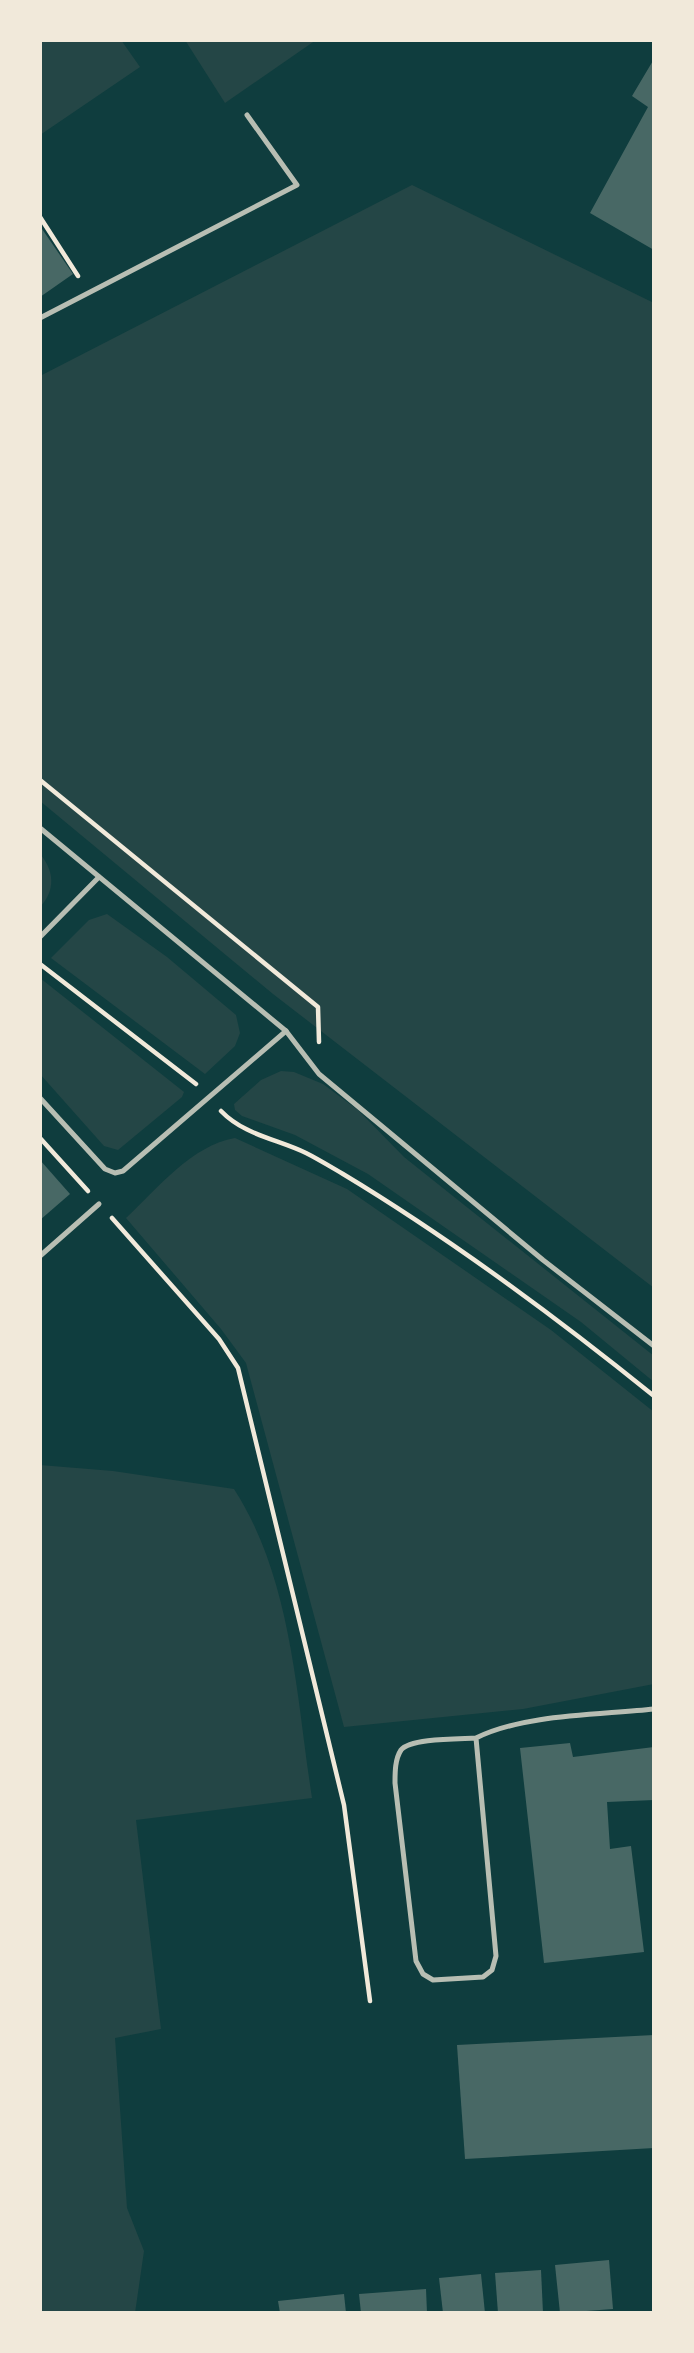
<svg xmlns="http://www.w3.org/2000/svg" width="694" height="2353" viewBox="0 0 694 2353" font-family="'DejaVu Sans',sans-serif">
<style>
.green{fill:#244646}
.building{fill:#486865}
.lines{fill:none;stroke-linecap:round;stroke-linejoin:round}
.path{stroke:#f1e9da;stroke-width:4.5}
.service{stroke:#b8beb3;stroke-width:5}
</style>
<rect width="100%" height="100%" fill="#0f3d3e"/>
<g class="green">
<path d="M40 40H121L140 67 40 135Z"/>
<path d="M185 40H316L225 103Z"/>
<path d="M412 185 654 303V1288L273 994 40 801V376Z"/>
<path d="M40 854C54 870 56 890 40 907Z"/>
<path d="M107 914 167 957 236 1015 240 1033 235 1046 205 1074 51 958 89 920Z"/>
<path d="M40 978 184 1092 182 1097 118 1150 104 1146 40 1074Z"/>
<path d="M281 1071 294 1072 323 1084 358 1110 404 1157 654 1356V1382L581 1322 368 1174 295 1135 242 1116 235 1110 234 1104 261 1080Z"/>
<path d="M235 1138 347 1189 551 1330 654 1412V1684L523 1709 344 1727 246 1363 221 1329 126 1218C157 1189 192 1145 235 1138Z"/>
<path d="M40 1465 113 1471 234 1489C292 1579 296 1694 312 1798L136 1820 161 2029 115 2038 127 2208 144 2251 135 2313H40Z"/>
</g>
<g class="building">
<path d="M654 59V250L590 213 648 107 632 96Z"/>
<path d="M40 226 73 274 40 297Z"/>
<path d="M40 1160 70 1194 40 1220Z"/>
<path d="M570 1743 573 1757 654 1747V1800L607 1802 610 1849 631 1846 644 1952 544 1963 520 1748Z"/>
<path d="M654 2035V2148L465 2159 457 2045Z"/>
<path d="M609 2260 613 2309 560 2313 555 2265Z"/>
<path d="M541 2270 543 2313H498L495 2273Z"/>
<path d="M481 2274 485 2313H443L439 2278Z"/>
<path d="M426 2289 427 2313H361L359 2294Z"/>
<path d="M344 2294 346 2313H280L278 2301Z"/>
</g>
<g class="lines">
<g class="path">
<path d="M40 217 78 276"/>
<path d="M40 780 318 1007 319 1042"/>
<path d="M40 964 196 1084"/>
<path d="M221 1111C244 1135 277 1139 306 1153 318 1159 331 1167 343 1174 451 1239 556 1317 654 1396"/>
<path d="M40 1138 88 1191"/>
<path d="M112 1218 219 1339 238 1368 344 1805 370 2001"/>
</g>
<g class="service">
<path d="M40 318 297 185 247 115"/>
<path d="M40 828 286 1031 319 1074 543 1260 654 1346"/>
<path d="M40 937 99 877"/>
<path d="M40 1098 105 1169 115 1173 123 1171 286 1031"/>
<path d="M40 1256 99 1204"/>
<path d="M476 1738C460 1739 410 1738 401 1750 395 1759 395 1772 395 1783L416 1961 423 1974 433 1980 483 1977 492 1970 496 1956 476 1738C524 1714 600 1715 654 1709"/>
</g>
</g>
<rect width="694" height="2353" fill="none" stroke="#f1e9da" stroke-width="84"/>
</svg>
